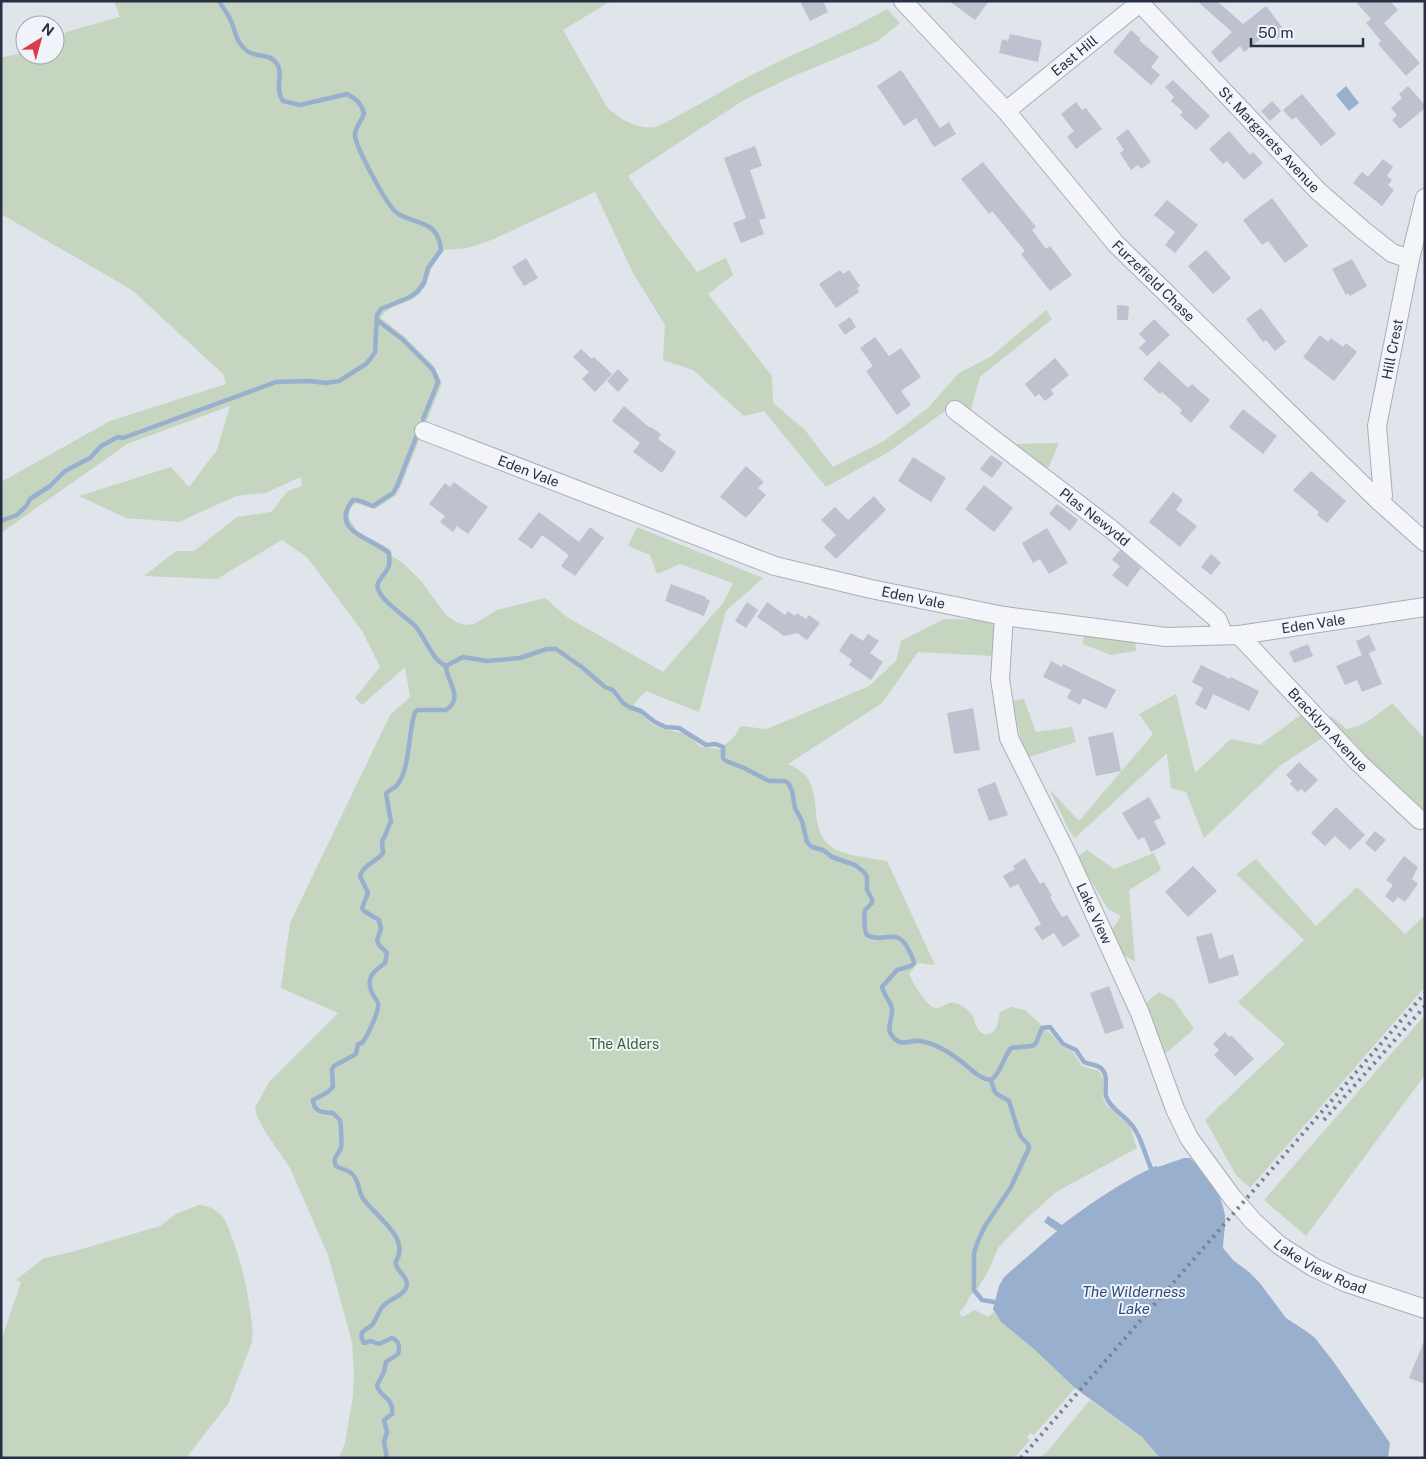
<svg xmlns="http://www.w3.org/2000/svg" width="1426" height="1459" viewBox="0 0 1426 1459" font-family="'Public Sans',sans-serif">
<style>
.green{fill:#c5d5c0}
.water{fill:#98afce}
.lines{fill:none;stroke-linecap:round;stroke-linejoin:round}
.stream{stroke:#98afce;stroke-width:4.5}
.building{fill:#bdc2ce}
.street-casing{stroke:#a8aeb9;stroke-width:20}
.street{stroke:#f3f5f8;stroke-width:18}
.rail{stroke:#788296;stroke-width:4;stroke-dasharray:2.5 5;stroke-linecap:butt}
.labels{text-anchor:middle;stroke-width:4;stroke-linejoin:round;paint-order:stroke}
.street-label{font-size:14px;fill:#273044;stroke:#f0f3f8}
.park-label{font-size:14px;fill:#396133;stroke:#f0f3f8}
.water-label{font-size:15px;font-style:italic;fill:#2d4c7c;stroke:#f0f3f8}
</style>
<rect width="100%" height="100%" fill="#e0e4eb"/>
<g class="green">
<path d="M114 1H611L563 30 607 107C618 118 638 130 655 127 663 125 671 119 679 115 702 104 723 90 746 78 792 53 841 36 887 9L900 23 878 41 789 78 744 100 628 176 659 221 697 272 726 258 733 275 708 294 772 376 773 403 805 430 833 467 884 441 928 408 959 373 992 356 1046 310 1052 319 980 377 970 412 1016 444 1059 443 1046 473 952 406 887 453 826 487 764 411 744 416 693 370 663 360 665 325 633 273 595 192 494 239 468 248 444 250C440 256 434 263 431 270 427 279 426 288 418 295 407 305 388 304 381 318L404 336 434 366 442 383 400 488 395 496 375 509 355 503 350 509 349 518 357 531 390 549 392 556 404 564 421 581 446 615 456 622 465 625 474 624 497 610 545 598 567 617 663 672 723 603 733 583 680 564 657 574 650 555 628 546 637 527 763 578 726 611 699 712 646 691 633 705 653 725 664 729 686 734 701 747 720 749 734 737 741 726 767 729 869 686 896 661 901 641 944 619 997 620 994 656 918 652 882 703 788 764C796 768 805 772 809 781 821 802 808 836 837 850 852 857 871 858 887 861L935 965 918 963 909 974C913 983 928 1010 938 1008 946 1006 950 999 960 1005 964 1006 970 1012 972 1015 976 1022 977 1036 988 1034 998 1033 998 1019 1000 1012L1011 1007 1025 1010 1054 1037 1061 1046 1073 1052 1082 1066 1099 1071 1103 1079V1097L1106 1105 1130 1126 1137 1148 1056 1192 1025 1220 998 1248 989 1270 978 1288 970 1296 963 1309 959 1312 962 1317 975 1310 988 1317 994 1312 1001 1322 1035 1350 1075 1388 1034 1435 1030 1433 1027 1437 1030 1440 1016 1456 1014 1455 1011 1458H339L345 1443 353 1396 354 1373 352 1342 328 1255 290 1168 264 1130 257 1116 255 1108 269 1082 338 1013 281 988 290 923 390 715 410 697 405 667 362 705 355 698 380 667 362 631 307 557 282 540 217 579 144 576 176 551H194L237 517 271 512 288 491 302 486 301 477 265 493 236 496 179 522 126 518 79 496 171 467 189 487 217 450 230 406 127 444 1 533V482L110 421 226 384 223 374 132 290 1 214V58L25 52V55H55V38L69 31 120 17Z"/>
<path d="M1084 632 1135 638 1136 651 1111 655 1083 644Z"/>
<path d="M1176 694 1195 773 1231 739 1260 745 1299 716 1332 717 1347 729C1366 725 1377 715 1392 703L1425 739V813L1336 729 1281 765 1204 838 1186 792 1171 788 1167 753 1075 838 1070 832 1049 789 1079 821 1153 734 1139 714Z"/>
<path d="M1024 699 1036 732 1072 727 1076 742 1026 758 1011 701Z"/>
<path d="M1087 850 1114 869 1154 853 1161 870 1129 890 1135 962 1116 950 1109 934 1121 916 1108 909 1077 857Z"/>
<path d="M1256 859 1316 926 1357 887 1405 934 1425 915V987L1250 1188 1236 1175 1205 1120 1285 1044 1238 1002 1304 940 1236 874Z"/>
<path d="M1159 992 1174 1000 1194 1029 1165 1054 1146 1003Z"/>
<path d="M1425 1015V1075L1306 1236 1264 1200Z"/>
<path d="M199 1205C211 1206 219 1211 225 1220 238 1250 246 1279 250 1311 252 1321 253 1331 252 1342L228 1404 190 1453 186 1458H1V1341L21 1282 16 1280 44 1258 72 1252 160 1226 176 1214Z"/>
<path d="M1090 1400 1142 1437 1160 1458H1040L1045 1453H1046Z"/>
</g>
<g class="water">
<path d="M1346 86 1359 103 1349 111 1336 95Z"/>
<path d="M1184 1158H1190C1205 1172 1223 1195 1225 1216 1226 1226 1223 1238 1223 1248L1233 1260 1249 1272 1259 1282 1286 1318 1306 1331 1315 1338 1333 1361 1390 1443 1388 1458H1160L1142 1437 1075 1388 1035 1350 1001 1322 993 1309 999 1286 1004 1277 1057 1231 1044 1222 1048 1216 1062 1225C1089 1204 1125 1180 1156 1166L1158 1167Z"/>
</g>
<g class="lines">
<g class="stream">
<path d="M377 320 402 339 433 370 438 382 423 419"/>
<path d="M417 435 397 486 393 493 373 506C366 504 361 499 353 500 328 531 372 538 389 553 389 557 390 562 389 565 388 573 375 580 378 589 383 603 406 616 416 627 426 639 432 660 446 666"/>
<path d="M1 521 17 515 27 505 30 499 50 486 65 471 90 458 101 446 118 437 123 438 276 382 309 381 326 383 339 381 366 364 371 358 375 352 377 315 381 309 410 297 417 292 424 283 428 268 441 250C438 219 417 226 397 213 387 206 355 146 355 135 355 126 362 122 364 113 361 103 356 99 347 94L300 105 283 101C274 88 284 74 277 64 269 52 256 58 247 51 236 43 236 32 231 21 228 14 223 8 219 1"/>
<path d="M446 666 463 657 487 661 520 658 547 649H556L583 668 605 687 613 690 623 703 629 707 641 711 655 722 665 727 679 728 706 745 716 744 723 747V758L726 761 744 768 769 781H785L789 784 792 791 795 808 802 821 807 842 812 847 823 850 832 857 855 865 864 872 867 877V890L872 899V903L865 910C864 916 864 931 867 935 882 944 896 927 907 947 910 953 913 957 914 963L911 966 897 970 882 987C884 995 890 1001 892 1008 893 1018 885 1029 893 1037 902 1048 910 1039 921 1041 936 1044 951 1053 962 1062 971 1069 979 1079 991 1080"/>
<path d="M991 1080C1001 1073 1003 1058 1011 1048L1032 1046 1036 1043 1042 1028 1050 1027 1063 1044 1076 1050 1084 1062C1090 1065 1097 1064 1102 1069 1109 1077 1104 1087 1106 1096 1109 1107 1122 1114 1129 1122 1141 1134 1144 1153 1151 1168"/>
<path d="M991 1080C996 1098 995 1092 1009 1101L1018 1130 1021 1137 1028 1144 1029 1148 1011 1187 985 1226 978 1241 974 1253V1290L982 1300 994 1302"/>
<path d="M387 1458 384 1442 387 1432 384 1420 392 1414C394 1396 379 1398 377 1385L384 1372 386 1362 398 1354C400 1348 399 1340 392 1338L379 1344 371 1341 364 1343C357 1331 365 1331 372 1325 377 1319 378 1311 384 1305 390 1299 403 1296 406 1288 411 1276 394 1272 396 1261 411 1239 375 1215 364 1200 358 1193 360 1182 353 1175 348 1169 342 1170 336 1166 332 1158 338 1155 341 1148 342 1147 341 1123 340 1120L333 1113C323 1112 314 1113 313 1100L328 1092 333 1087 332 1069 334 1066 356 1054 358 1044 362 1043C367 1037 380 1010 378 1003 377 999 373 996 372 993 365 977 374 971 385 963L387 953 379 945 377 940 381 929 379 920 364 911 362 908 368 893 360 876C364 864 376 862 383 853L382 841C387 835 386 829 391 822L386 794C389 789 395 789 398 784 410 768 408 733 415 712L418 710H446C465 697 446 681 446 666"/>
</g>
</g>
<g class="building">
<path d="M800 1H823L828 12 810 21Z"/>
<path d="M949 1H989L975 20Z"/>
<path d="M1197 1H1217L1243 24 1266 6 1286 32 1277 39 1271 31 1244 52 1240 46 1220 63 1211 52 1232 32Z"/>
<path d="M1355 1H1390L1398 10 1384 23 1420 63 1406 76 1378 44 1381 41 1366 23 1371 19Z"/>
<path d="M1131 30 1141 39 1139 40 1159 57 1151 67 1160 75 1151 85 1113 52Z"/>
<path d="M1010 34 1042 41 1038 62 999 53 1002 39 1008 41Z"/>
<path d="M901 70 940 128 949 122 956 134 934 147 916 118 904 126 877 86Z"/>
<path d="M1173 80 1210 116 1196 130 1180 115 1183 112 1171 101 1174 97 1165 87Z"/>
<path d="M1408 86 1425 105V108L1400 129 1392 120 1397 115 1391 108 1402 98 1399 94Z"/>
<path d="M1302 94 1336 134 1321 146 1296 117 1292 120 1283 110Z"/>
<path d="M1272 101 1281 111 1270 121 1261 111Z"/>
<path d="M1076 102 1082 110 1086 108 1102 129 1076 149 1067 137 1074 131 1061 114Z"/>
<path d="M1128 129 1151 162 1141 169 1138 165 1131 170 1120 153 1124 150 1116 138Z"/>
<path d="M1229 131 1250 155 1253 152 1263 163 1244 180 1227 161 1223 164 1209 149Z"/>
<path d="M755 146 762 166 750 170 766 218 759 220 764 234 741 243 733 223 746 218 724 158Z"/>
<path d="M1383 159 1393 167 1387 176 1392 180 1388 185 1394 190 1382 206 1353 183 1362 172 1368 177Z"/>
<path d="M983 162 1036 227 1032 230 1046 249 1050 246 1072 275 1050 291 1021 254 1025 251 992 211 989 214 961 179Z"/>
<path d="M1272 198 1308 246 1285 263 1268 241 1262 245 1243 220Z"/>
<path d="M1167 200 1198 225 1175 253 1165 245 1175 232 1154 215Z"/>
<path d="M1206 250 1231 278 1213 294 1188 266Z"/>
<path d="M526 258 538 278 524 286 512 267Z"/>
<path d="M1352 259 1367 286 1350 296 1348 293 1346 295 1332 269Z"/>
<path d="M840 270 843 274 849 270 860 286 857 288 859 292 836 308 819 284Z"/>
<path d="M1117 305 1129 306 1128 320H1117Z"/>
<path d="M1261 308 1286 342 1275 351 1266 340 1263 342 1246 319Z"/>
<path d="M850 317 856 327 845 335 838 325Z"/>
<path d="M1154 319 1170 335 1147 356 1139 348 1146 341 1139 334Z"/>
<path d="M1320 335 1328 342 1331 338 1343 347 1346 343 1357 352 1334 381 1303 357Z"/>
<path d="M875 337 889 356 901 348 921 377 901 391 911 405 897 415 866 371 873 366 860 348Z"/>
<path d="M581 349 592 359 594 357 612 374 595 392 582 379 589 372 573 357Z"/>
<path d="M1055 358 1069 375 1051 390 1054 394 1045 401 1039 394 1035 397 1025 384Z"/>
<path d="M1159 361 1188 388 1192 384 1210 400 1191 423 1180 413 1182 410 1162 392 1160 394 1143 379Z"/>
<path d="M618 369 629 380 618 392 607 381Z"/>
<path d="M624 406 650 428 651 427 661 434 658 439 676 452 662 473 633 452 640 443 612 421Z"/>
<path d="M1243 409 1277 436 1263 454 1229 427Z"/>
<path d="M991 455 1003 463 992 478 980 469Z"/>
<path d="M913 457 946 478 931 502 898 481Z"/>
<path d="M746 466 764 482 758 488 766 495 746 518 720 497Z"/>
<path d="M1311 471 1346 501 1327 523 1317 515 1319 512 1293 490Z"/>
<path d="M454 482 488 507 468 534 457 526 453 532 440 522 445 516 429 504 445 483 450 487Z"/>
<path d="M984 485 1013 508 994 532 965 509Z"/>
<path d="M1173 492 1183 500 1176 510 1197 526 1180 547 1149 522Z"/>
<path d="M874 496 886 510 836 559 824 547 836 535 821 520 835 507 848 520Z"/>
<path d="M1057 504 1078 520 1070 531 1049 514Z"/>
<path d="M539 512 579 542 590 527 604 538 575 576 561 566 569 555 542 535 532 549 518 539Z"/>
<path d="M1047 528 1068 563 1049 574 1040 559 1033 563 1022 543Z"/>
<path d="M1120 550 1141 568 1127 587 1112 575 1120 566 1112 560Z"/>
<path d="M1211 554 1221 563 1211 575 1201 567Z"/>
<path d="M671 584 706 597V599L710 600 704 616 665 601Z"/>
<path d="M747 602 758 610 746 628 735 621Z"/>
<path d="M767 602 785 615 788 611 795 616 797 613 806 619 809 615 820 623 807 640 797 633 784 636 757 617Z"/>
<path d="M851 633 863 641 868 634 879 641 870 653 883 662 871 680 849 665 852 660 839 651Z"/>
<path d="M1369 635 1376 650 1369 653 1382 684 1362 692 1357 680 1345 685 1336 666 1362 655 1356 641Z"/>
<path d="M1308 644 1313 656 1294 663 1289 652Z"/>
<path d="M1051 661 1062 667 1063 664 1116 690 1106 709 1083 698 1080 705 1067 698 1071 690 1043 677Z"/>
<path d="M1201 665 1230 679 1231 677 1259 691 1249 711 1213 694 1206 710 1195 704 1203 688 1192 682Z"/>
<path d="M973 708 980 750 954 754 947 713Z"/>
<path d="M1113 732 1121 771 1096 776 1088 737Z"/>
<path d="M1299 762 1318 780 1305 793 1301 789 1298 792 1290 784 1292 781 1286 775Z"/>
<path d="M995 782 1008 815 989 821 977 789Z"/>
<path d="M1149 797 1161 818 1154 821 1166 844 1151 852 1144 837 1138 840 1122 813Z"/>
<path d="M1336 807 1365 835 1350 850 1335 836 1325 846 1311 833Z"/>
<path d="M1375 831 1386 840 1375 852 1365 843Z"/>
<path d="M1404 856 1418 867 1412 879 1418 884 1405 902 1398 897 1393 903 1385 896 1393 885 1386 880Z"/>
<path d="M1025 858 1040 884 1044 882 1052 896 1050 897 1062 917 1067 915 1080 936 1063 947 1054 933 1042 940 1034 928 1041 924 1018 884 1010 888 1003 876 1015 869 1013 866Z"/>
<path d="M1193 866 1217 891 1188 917 1165 892Z"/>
<path d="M1212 933 1219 959 1233 954 1239 975 1209 984 1196 937Z"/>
<path d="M1109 986 1124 1028 1105 1034 1090 993Z"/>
<path d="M1225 1032 1229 1037 1231 1035 1254 1059 1235 1076 1214 1055 1219 1050 1213 1044Z"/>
<path d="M1424 1341H1425V1384L1409 1378Z"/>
</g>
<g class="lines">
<g class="street-casing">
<g id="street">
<path id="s1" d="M903 1 1006 111 1116 244 1379 501 1425 542"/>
<path id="s2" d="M1140 3 1318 191 1363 230 1392 253 1410 259"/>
<path id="s3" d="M1006 111 1142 1"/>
<path id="s4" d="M955 410 1111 529 1217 619 1224 635"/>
<path id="s5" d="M424 431 775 566 871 589 1004 616 1166 637 1239 635 1425 607"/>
<path id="s6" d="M1379 501 1383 496 1377 426 1410 259 1425 198"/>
<path id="s7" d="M1004 616 1000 679 1009 738 1067 854 1140 1013 1175 1109 1189 1138 1232 1197 1253 1221 1279 1245 1313 1267 1347 1283 1425 1309"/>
<path id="s8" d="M1239 635 1359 763 1420 820"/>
</g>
</g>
<use href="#street" class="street"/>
<g class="rail">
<path d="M1324 1120 1425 1006"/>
<path d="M1021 1458 1425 993"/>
</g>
</g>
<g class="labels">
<g class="street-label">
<text dy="5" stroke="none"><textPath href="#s3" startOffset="88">East Hill</textPath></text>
<text dy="5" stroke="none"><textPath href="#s2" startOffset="188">St. Margarets Avenue</textPath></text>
<text dy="5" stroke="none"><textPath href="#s1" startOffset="376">Furzefield Chase</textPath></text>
<text dy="5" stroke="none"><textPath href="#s6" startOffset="155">Hill Crest</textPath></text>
<text dy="5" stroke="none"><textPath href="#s5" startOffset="112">Eden Vale</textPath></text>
<text dy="5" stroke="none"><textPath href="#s4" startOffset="176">Plas Newydd</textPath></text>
<text dy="5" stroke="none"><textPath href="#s5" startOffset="518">Eden Vale</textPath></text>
<text dy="5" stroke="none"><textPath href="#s5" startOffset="922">Eden Vale</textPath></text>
<text dy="5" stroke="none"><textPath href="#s8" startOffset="130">Bracklyn Avenue</textPath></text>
<text dy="5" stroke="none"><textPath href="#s7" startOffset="318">Lake View</textPath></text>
<text dy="5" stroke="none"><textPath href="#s7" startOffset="749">Lake View Road</textPath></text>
</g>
<g class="park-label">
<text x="624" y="1049">The Alders</text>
</g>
<g class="water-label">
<text x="1134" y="1297">The Wilderness<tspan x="1134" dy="17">Lake</tspan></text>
</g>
</g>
<rect width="1426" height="1459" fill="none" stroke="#273044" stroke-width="5"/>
<g transform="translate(40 40) rotate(37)"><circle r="24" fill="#f0f3f8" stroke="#a0a5b0"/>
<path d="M0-4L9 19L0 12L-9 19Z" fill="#dc3949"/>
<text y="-8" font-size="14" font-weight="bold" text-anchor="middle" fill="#273044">N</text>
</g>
<path d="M1251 38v8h112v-8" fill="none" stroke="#273044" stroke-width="2.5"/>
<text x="1258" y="38" font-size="15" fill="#273044" stroke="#f0f3f8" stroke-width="4" paint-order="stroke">50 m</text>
</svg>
